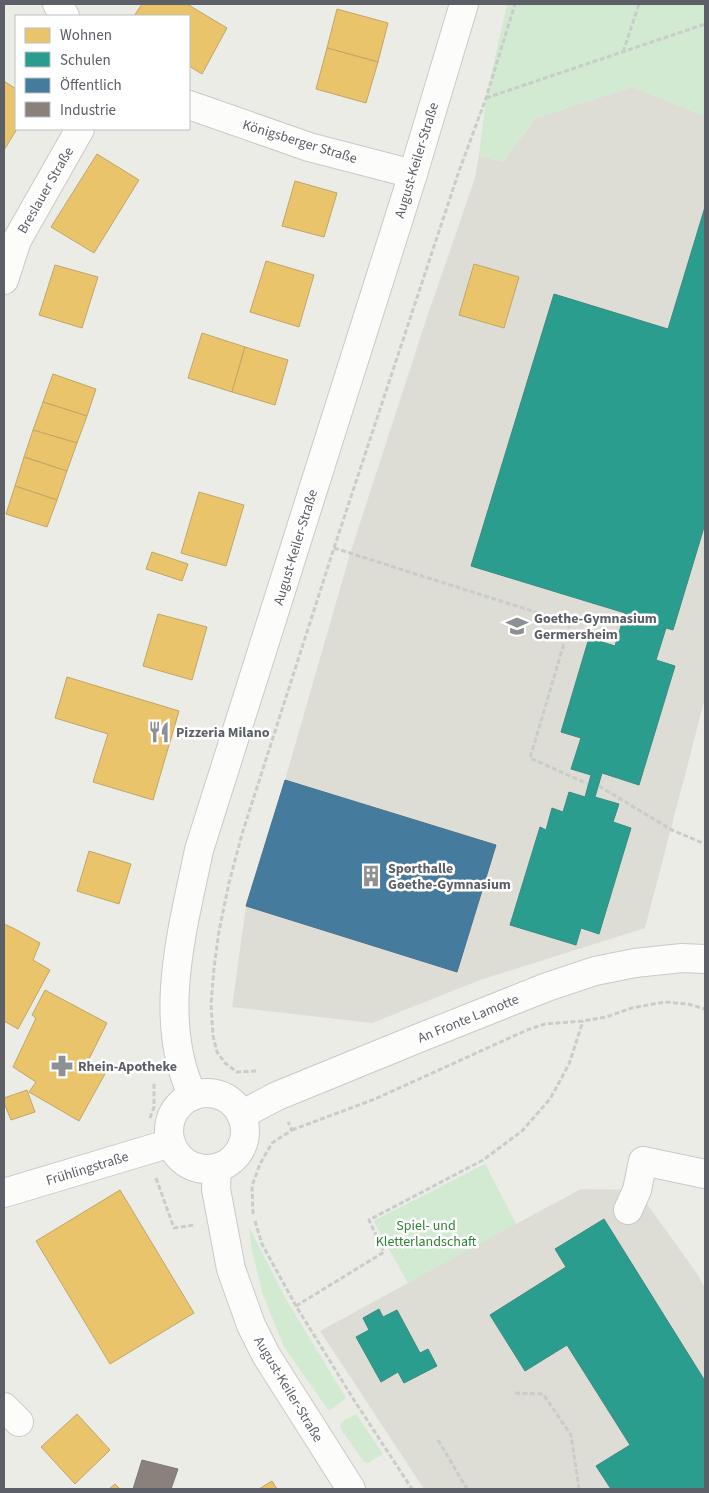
<svg xmlns="http://www.w3.org/2000/svg" width="709" height="1493" viewBox="0 0 709 1493" font-family="'Source Sans 3',sans-serif">
<style>
.education{fill:#dddcd5}
.green{fill:#d3ead2}
.homes{fill:#e9c46a;stroke:#bfa669}
.schools{fill:#2a9d8f;stroke:#398b83}
.public{fill:#457b9d;stroke:#4c738c}
.industry{fill:#8a817c;stroke:#7c7775}
.lines{fill:none;stroke-linecap:round;stroke-linejoin:round}
.minor-casing{stroke:#c9c9c8;stroke-width:30}
.path{stroke:#c8cdca;stroke-width:3;stroke-dasharray:5 2.5;stroke-linecap:butt}
.minor{stroke:#fcfcfb;stroke-width:28}
.labels{text-anchor:middle;stroke-width:5;stroke-linejoin:round;paint-order:stroke}
.street-label{font-size:14px;fill:#5c6066;stroke:#fff}
.poi-label{font-size:14px;font-weight:bold;fill:#5c6066;stroke:#fff;text-anchor:start}
.park-label{font-size:14px;fill:#2f8237;stroke:#fff}
</style>
<rect width="100%" height="100%" fill="#ecece7"/>
<g class="education">
<path d="M632 87 705 116V698L645 928 480 980 372 1023 232 1007 246 906 285 780 350 554 426 320 475 178 479 155 503 162 535 118Z"/>
<path d="M485 1164 516 1224 581 1189 637 1190 698 1275 705 1288V1489H424L320 1331 408 1283 374 1221Z"/>
</g>
<g class="green">
<path d="M507 4H705V116L632 87 535 118 503 162 479 155 486 98Z"/>
<path d="M485 1164 516 1224 408 1283 374 1221Z"/>
<path d="M249 1227 286 1299 346 1398 329 1411 284 1347 263 1295 252 1251Z"/>
<path d="M356 1414 383 1454 368 1463 364 1462 340 1428 341 1422Z"/>
</g>
<g class="homes">
<path d="M142 4H187L227 28 202 74 189 66V16H134Z"/>
<path d="M337 9 388 23 378 62 327 48Z"/>
<path d="M327 48 378 62 366 103 316 89Z"/>
<path d="M4 81 16 89 17 129 4 150Z"/>
<path d="M97 154 139 180 94 253 51 227Z"/>
<path d="M295 181 337 193 324 237 282 226Z"/>
<path d="M266 261 314 275 299 327 250 312Z"/>
<path d="M474 264 519 277 504 328 459 315Z"/>
<path d="M55 265 98 277 82 328 39 315Z"/>
<path d="M202 333 245 347 232 392 188 378Z"/>
<path d="M245 347 288 360 275 405 232 392Z"/>
<path d="M53 374 96 389 87 416 43 402Z"/>
<path d="M43 402 87 416 77 443 33 430Z"/>
<path d="M33 430 77 443 67 471 24 457Z"/>
<path d="M24 457 67 471 57 500 15 486Z"/>
<path d="M15 486 57 500 47 527 6 514Z"/>
<path d="M199 492 244 505 226 566 181 553Z"/>
<path d="M152 552 188 564 182 581 146 569Z"/>
<path d="M158 614 207 627 192 680 143 666Z"/>
<path d="M67 677 179 711 153 800 93 782 108 734 55 718Z"/>
<path d="M89 851 131 864 119 904 77 891Z"/>
<path d="M4 924 13 928 40 943 33 960 50 970 18 1029 4 1021Z"/>
<path d="M45 990 107 1023 88 1061 106 1072 79 1121 29 1092 36 1082 13 1067 36 1018 32 1015Z"/>
<path d="M27 1090 35 1112 11 1120 4 1103V1098Z"/>
<path d="M120 1190 194 1313 110 1364 36 1241Z"/>
<path d="M77 1414 110 1450 75 1484 41 1447Z"/>
<path d="M272 1481 277 1489H259Z"/>
<path d="M115 1484 120 1489H109Z"/>
</g>
<g class="schools">
<path d="M705 207V524L673 630 666 628 656 660 675 666 639 785 602 773 595 797 619 804 613 822 631 828 599 934 581 928 576 945 510 925 540 827 546 830 552 808 563 812 569 792 585 797 591 775 571 769 581 738 561 732 589 638 615 646 625 613 471 566 554 294 668 329Z"/>
<path d="M604 1219 705 1381V1489H611L596 1466 630 1445 567 1345 525 1371 490 1315 566 1267 555 1249Z"/>
<path d="M379 1309 383 1317 397 1310 420 1353 428 1349 437 1366 404 1383 398 1372 381 1382 356 1337 369 1330 363 1318Z"/>
</g>
<path class="public" d="M285 780 496 845 457 972 246 906Z"/>
<path class="industry" d="M142 1460 178 1469 171 1489H133Z"/>
<g class="lines">
<g class="minor-casing">
<g id="minor">
<path d="M57 4 65 16"/>
<path d="M189 105 309 147 413 174"/>
<path d="M4 280 17 240 80 129"/>
<circle cx="207" cy="1131" r="38"/>
<path d="M193 1096C156 1020 183 928 199 850L413 174 464 4"/>
<path d="M241 1115 277 1096 419 1038 547 987 595 971 635 963 682 958 705 959"/>
<path d="M217 1168 216 1189 231 1269 251 1325 266 1355 351 1489"/>
<path d="M4 1193 171 1143"/>
<path d="M628 1210 637 1190 643 1161 705 1174"/>
<path d="M4 1407 19 1422"/>
</g>
</g>
<g class="path">
<path d="M623 52 639 4"/>
<path d="M486 98 705 24"/>
<path d="M334 548 570 623 530 758 588 784"/>
<path d="M599 786 672 830 705 844"/>
<path d="M256 1071 237 1072 225 1063 217 1052 213 1036 211 1004 214 968 219 931 229 883 242 834 334 548 458 174 486 98 515 4"/>
<path d="M150 1118 154 1107V1083"/>
<path d="M292 1130 375 1099 527 1030 545 1024 583 1021 606 1017 632 1008 664 1002 688 1004 705 1009"/>
<path d="M156 1178 174 1228 194 1225"/>
<path d="M253 1214 252 1186 260 1164 272 1143 292 1130 288 1122"/>
<path d="M255 1221 262 1244 296 1306 354 1400 412 1489"/>
<path d="M296 1306 384 1252 369 1220 483 1160 522 1131 550 1099 569 1064 583 1021"/>
<path d="M515 1393 543 1394 571 1435 579 1489"/>
<path d="M438 1440 467 1489"/>
</g>
<use href="#minor" class="minor"/>
</g>
<defs>
<g id="school-bare" transform="scale(1.725)"><path d="M0-5L7-2L0 1L-7-2ZM-4 1L0 2.5L4 1V4Q0 6-4 4Z" fill="#8e9193" stroke="#fff" stroke-width="2.5" paint-order="stroke"/></g>
<g id="restaurant-bare" transform="scale(1.725)"><path d="M-5-6h1v4h1v-4h1v4h1v-4h1v5L-1.5 .5V6h-2V.5L-5-1ZM5-6V6H3V1.5H1.5Q1.5-4 5-6Z" fill="#8e9193" stroke="#fff" stroke-width="2.5" paint-order="stroke"/></g>
<g id="building-bare" transform="scale(1.725)"><path d="M-4-6H4V6H1V3H-1V6H-4ZM-2.5-4.3h1.7v1.8h-1.7ZM.8-4.3h1.7v1.8H.8ZM-2.5-1h1.7V.8h-1.7ZM.8-1h1.7V.8H.8Z" fill="#8e9193" stroke="#fff" stroke-width="2.5" paint-order="stroke"/></g>
<g id="pharmacy-bare" transform="scale(1.725)"><path d="M-2-6h4v4h4v4h-4v4h-4v-4h-4v-4h4Z" fill="#8e9193" stroke="#fff" stroke-width="2.5" paint-order="stroke"/></g>
</defs>
<g fill-rule="evenodd">
<use href="#school-bare" x="517" y="626"/>
<use href="#restaurant-bare" x="159" y="732"/>
<use href="#building-bare" x="371" y="876"/>
<use href="#pharmacy-bare" x="62" y="1066"/>
</g>
<g class="labels">
<g class="street-label">
<text transform="translate(300 141) rotate(17)" y="5">Königsberger Straße</text>
<text transform="translate(416 160) rotate(-73)" y="5">August-Keiler-Straße</text>
<text transform="translate(45 190) rotate(-60)" y="5">Breslauer Straße</text>
<text transform="translate(295 547) rotate(-73)" y="5">August-Keiler-Straße</text>
<text transform="translate(468 1018) rotate(-22)" y="5">An Fronte Lamotte</text>
<text transform="translate(87 1168) rotate(-17)" y="5">Frühlingstraße</text>
<text transform="translate(289 1389) rotate(59)" y="5">August-Keiler-Straße</text>
</g>
<g class="poi-label">
<text x="534" y="623">Goethe-Gymnasium<tspan x="534" dy="16">Germersheim</tspan></text>
<text x="176" y="737">Pizzeria Milano</text>
<text x="388" y="873">Sporthalle<tspan x="388" dy="16">Goethe-Gymnasium</tspan></text>
<text x="78" y="1071">Rhein-Apotheke</text>
</g>
<g class="park-label">
<text x="426" y="1230">Spiel- und<tspan x="426" dy="16">Kletterlandschaft</tspan></text>
</g>
</g>
<rect width="709" height="1493" fill="none" stroke="#5c6066" stroke-width="10"/>
<rect x="15" y="15" width="175" height="115" fill="#ffffff" stroke="#bebfc2"/>
<rect x="25" y="28" width="25" height="15" fill="#e9c46a" stroke="#bebfc2"/>
<text x="60" y="40" font-size="15" fill="#5c6066">Wohnen</text>
<rect x="25" y="52" width="25" height="15" fill="#2a9d8f" stroke="#bebfc2"/>
<text x="60" y="65" font-size="15" fill="#5c6066">Schulen</text>
<rect x="25" y="78" width="25" height="15" fill="#457b9d" stroke="#bebfc2"/>
<text x="60" y="90" font-size="15" fill="#5c6066">Öffentlich</text>
<rect x="25" y="102" width="25" height="15" fill="#8a817c" stroke="#bebfc2"/>
<text x="60" y="115" font-size="15" fill="#5c6066">Industrie</text>
</svg>
